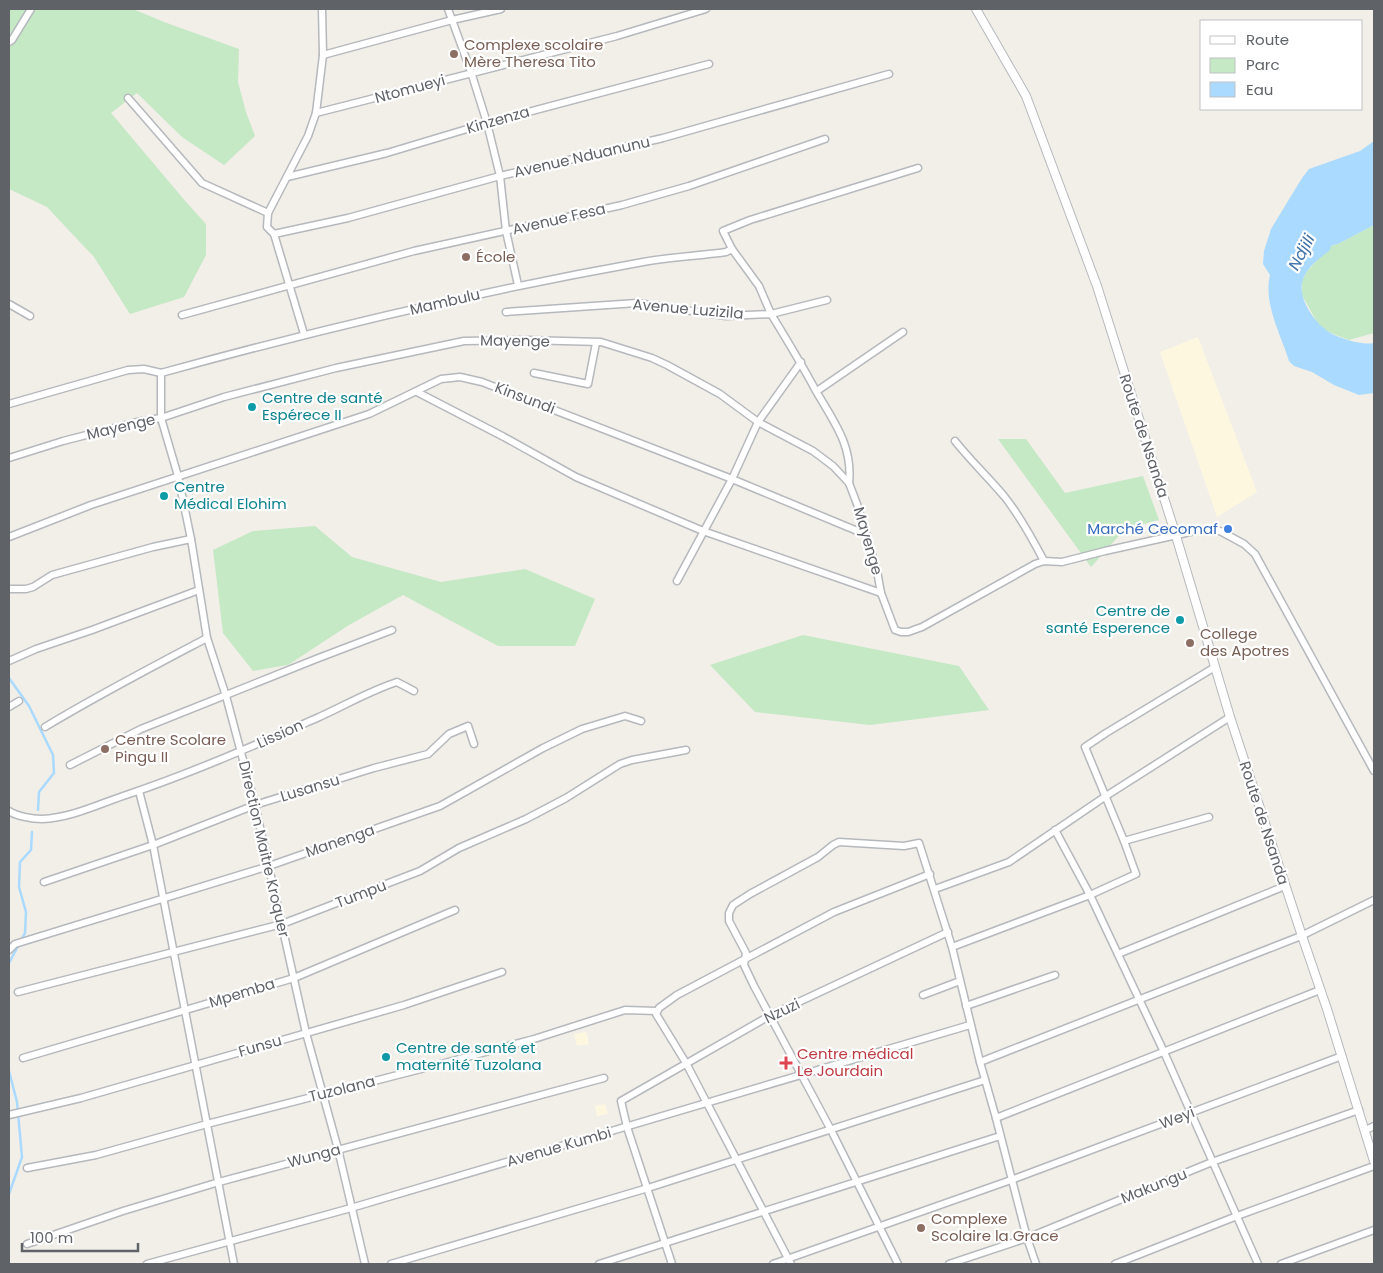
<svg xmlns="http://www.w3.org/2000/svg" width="1383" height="1273" viewBox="0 0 1383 1273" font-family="Poppins,sans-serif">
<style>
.commercial{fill:#fef7e0}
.green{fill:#c5e8c5}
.water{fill:#aadaff}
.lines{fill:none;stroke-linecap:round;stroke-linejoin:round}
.stream{stroke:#aadaff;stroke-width:2.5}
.minor-casing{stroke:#b5b8bc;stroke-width:9}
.tertiary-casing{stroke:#b5b8bc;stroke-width:10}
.minor{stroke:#fff;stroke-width:6}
.tertiary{stroke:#fff;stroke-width:8}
.education-dot{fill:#8d6e63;stroke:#fff;stroke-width:2}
.culture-dot{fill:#0f9aa8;stroke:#fff;stroke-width:2}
.shop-dot{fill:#3f7fe0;stroke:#fff;stroke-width:2}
.health-dot{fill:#e0444e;stroke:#fff;stroke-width:2}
.labels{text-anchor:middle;stroke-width:4.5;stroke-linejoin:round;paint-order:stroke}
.education-label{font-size:15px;fill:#785e54;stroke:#fff;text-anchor:start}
.street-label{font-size:15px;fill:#5f6368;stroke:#fff}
.culture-label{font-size:15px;fill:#0d838f;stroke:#fff;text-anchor:start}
.shop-label{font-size:15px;fill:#366cbe;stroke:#fff;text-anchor:end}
.health-label{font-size:15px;fill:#be3a42;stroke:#fff;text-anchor:start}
.water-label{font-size:16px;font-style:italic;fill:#4174aa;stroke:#fff}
</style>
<rect width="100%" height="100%" fill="#f1efe8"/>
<g class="commercial">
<path d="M1198 337 1257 492 1217 517 1160 352Z"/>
<path d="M586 1032 589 1044 577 1046 574 1034Z"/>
<path d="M605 1104 608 1114 597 1116 595 1106Z"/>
</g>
<g class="green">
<path d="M9 9H133L164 22 239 49 238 82 246 112 255 136 224 165 182 137 137 93 111 113 186 202 206 224V255L184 297 130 314 94 257 47 207 9 189Z"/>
<path d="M1374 225V333L1349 340 1328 332 1318 324 1302 295V281L1307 271 1331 246 1340 243Z"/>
<path d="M998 439H1026L1065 493 1143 476 1159 520 1125 529 1091 567Z"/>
<path d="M315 526 352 557 441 582 525 569 595 599 575 646H498L403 595 349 625 288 665 253 671 223 633 213 550 253 531Z"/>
<path d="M803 635 959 666 989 710 870 725 755 712 710 665Z"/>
</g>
<path class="water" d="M1374 141V225L1340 243 1331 246 1330 250C1319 259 1305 268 1302 283 1299 299 1313 320 1326 330 1334 337 1363 346 1374 343V393L1359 395 1334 385 1312 372 1294 366 1289 361C1281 335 1263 303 1270 275L1263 264 1264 251 1271 229 1302 178 1309 169 1360 151Z"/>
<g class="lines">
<g class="stream">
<path d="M9 678 29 706 53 755 54 773 39 792 38 810"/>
<path d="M9 963 25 933 26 912 19 887 20 862 31 850 32 832"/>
<path d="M9 1071 17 1102 22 1157 9 1194"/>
</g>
<g class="minor-casing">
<g id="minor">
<path d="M448 9 471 72 487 123 500 176 506 231 518 285"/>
<path d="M9 42 12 40 31 9"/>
<path d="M323 55 452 20 501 9"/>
<path d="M128 98 202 183 268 213"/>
<path d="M316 113 617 36 706 9"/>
<path d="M287 177 387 153 487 123 709 64"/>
<path d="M274 234 348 218 500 176 663 138 889 74"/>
<path d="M732 249 723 231 750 220 918 168"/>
<path d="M9 304 30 316"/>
<path d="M506 312 637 303 726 316 771 314C787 340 802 365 816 391 834 422 853 446 849 483"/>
<path d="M182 315 414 251 622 205 689 186 825 139"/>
<path d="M304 334 274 234 267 227 268 213 308 136 316 113 323 55 322 9"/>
<path d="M161 373V418L178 476 191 539 207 638 226 696 255 805 306 1033 338 1149 365 1264"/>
<path d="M161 373C320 329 481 291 643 262 670 257 698 256 726 252L732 249 759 286 771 314 827 300"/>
<path d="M534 373 588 384 596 343"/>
<path d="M817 391 903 332"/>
<path d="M417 392 504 437 576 477 703 531 881 593"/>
<path d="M9 404 128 370 144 369 161 373"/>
<path d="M955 441C970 460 988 477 1004 496 1020 516 1032 538 1044 561"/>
<path d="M9 458 63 441 137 422 161 418 224 397 336 368 464 341 525 340 601 342 652 358 667 365 720 394 758 422 813 451 833 466 849 483 857 504 877 571 881 593 895 630 901 632H908L922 627 1035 564 1044 561 1062 562 1105 551 1199 530 1220 531 1244 544 1255 554 1374 771"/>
<path d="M9 537 91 505 369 414 441 379 460 377 482 382 732 479 867 535"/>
<path d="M677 581 732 479 758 422 801 362"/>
<path d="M9 589H26L33 587 52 575 153 547 191 539"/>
<path d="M9 661 36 649 92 630 199 590"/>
<path d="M9 707 19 701"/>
<path d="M45 727C98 695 152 667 207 638"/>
<path d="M70 765 141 729 316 659 392 630"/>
<path d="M139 791 153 845 234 1264"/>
<path d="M9 811C16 816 32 819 42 819 72 818 101 803 129 794 194 772 255 745 317 718 344 706 369 691 397 682L414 691"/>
<path d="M1055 830 1090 895 1164 1052 1258 1264"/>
<path d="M1124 841 1209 817"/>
<path d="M44 882 153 845 255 805 374 768 428 754 449 734 468 726 474 744"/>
<path d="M935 889 1009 862 1106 796 1230 717"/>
<path d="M952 947 1090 895 1136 874 1124 841 1085 747 1106 733 1215 667"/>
<path d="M9 950 15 944 269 866 440 806 543 748 582 729 625 716 641 721"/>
<path d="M1118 954 1285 886"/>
<path d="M18 992 282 924 420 871 459 848 526 819 566 798 620 764 632 760 686 750"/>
<path d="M923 995 960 981"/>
<path d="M966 1006 1055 975"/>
<path d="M23 1058 294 978 455 910"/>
<path d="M980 1062 1301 936 1374 900"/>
<path d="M9 1115 81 1098 404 1005 502 972"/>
<path d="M996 1118 1320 990"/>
<path d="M1366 1130 1374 1126"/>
<path d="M27 1168 96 1155 207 1124 456 1060 534 1039 625 1010 657 1011"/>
<path d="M27 1244 123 1211 219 1182 604 1078"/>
<path d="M147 1264 351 1208 970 1025"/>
<path d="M391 1264 648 1188 985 1080"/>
<path d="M599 1264 1000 1136"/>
<path d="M672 1264 627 1127 621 1101 771 1015 948 932"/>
<path d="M773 1264 1011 1180 1342 1056"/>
<path d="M791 1264 686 1063 656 1014 659 1008 677 995 834 912 930 874"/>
<path d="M898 1264 831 1130 754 986 744 965 746 953 729 921V913L733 905 750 894 818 857 833 845 839 842 904 846 919 843 952 947 980 1062 996 1118 1027 1238 1036 1264"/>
<path d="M949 1264 1027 1238 1212 1162 1359 1110"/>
<path d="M1115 1264 1237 1216 1374 1166"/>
<path d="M1281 1264 1374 1230"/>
</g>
</g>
<g class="tertiary-casing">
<path id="tertiary" d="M976 9 1026 96 1097 286 1176 536 1230 717 1301 933 1327 1009 1374 1161"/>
</g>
<use href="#minor" class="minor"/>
<use href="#tertiary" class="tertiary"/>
</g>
<g class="education-dot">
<circle cx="454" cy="54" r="5"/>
<circle cx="466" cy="257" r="5"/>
<circle cx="1190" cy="643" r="5"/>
<circle cx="105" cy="749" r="5"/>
<circle cx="921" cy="1228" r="5"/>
</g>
<g class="culture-dot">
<circle cx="252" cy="407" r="5"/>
<circle cx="164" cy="496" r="5"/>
<circle cx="1180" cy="620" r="5"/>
<circle cx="386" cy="1057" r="5"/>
</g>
<circle class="shop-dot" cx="1228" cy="529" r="5"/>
<path class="health-dot" d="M783.5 1055.5h5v5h5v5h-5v5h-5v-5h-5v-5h5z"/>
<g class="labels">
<g class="education-label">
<text x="464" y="50">Complexe scolaire<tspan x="464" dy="17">Mère Theresa Tito</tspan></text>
<text x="476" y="262">École</text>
<text x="1200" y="639">College<tspan x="1200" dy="17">des Apotres</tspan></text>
<text x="115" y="745">Centre Scolare<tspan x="115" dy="17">Pingu II</tspan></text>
<text x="931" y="1224">Complexe<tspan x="931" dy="17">Scolaire la Grace</tspan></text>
</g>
<g class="street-label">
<text transform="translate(410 89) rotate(-15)" y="5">Ntomueyi</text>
<text transform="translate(498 120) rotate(-16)" y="5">Kinzenza</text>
<text transform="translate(582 157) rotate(-13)" y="5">Avenue Nduanunu</text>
<text transform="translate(559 219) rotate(-13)" y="5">Avenue Fesa</text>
<text transform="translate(445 302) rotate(-13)" y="5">Mambulu</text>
<text transform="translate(688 309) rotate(5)" y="5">Avenue Luzizila</text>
<text transform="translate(515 341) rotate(1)" y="5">Mayenge</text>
<text transform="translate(525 398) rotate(21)" y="5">Kinsundi</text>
<text transform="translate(121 427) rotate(-13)" y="5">Mayenge</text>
<text transform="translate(1144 436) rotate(72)" y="5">Route de Nsanda</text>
<text transform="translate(868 541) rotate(74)" y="5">Mayenge</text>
<text transform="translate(280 734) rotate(-24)" y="5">Lission</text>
<text transform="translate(310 788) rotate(-17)" y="5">Lusansu</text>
<text transform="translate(1264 823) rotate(72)" y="5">Route de Nsanda</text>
<text transform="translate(340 841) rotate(-19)" y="5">Manenga</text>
<text transform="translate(264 849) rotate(77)" y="5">Direction Maitre Kroquer</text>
<text transform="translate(361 894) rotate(-21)" y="5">Tumpu</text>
<text transform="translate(242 993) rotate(-17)" y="5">Mpemba</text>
<text transform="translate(782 1011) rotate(-26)" y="5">Nzuzi</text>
<text transform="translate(260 1046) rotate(-16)" y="5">Funsu</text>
<text transform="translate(342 1089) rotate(-14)" y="5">Tuzolana</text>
<text transform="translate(1177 1118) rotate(-21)" y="5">Weyi</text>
<text transform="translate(559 1147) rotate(-16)" y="5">Avenue Kumbi</text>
<text transform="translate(314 1156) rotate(-15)" y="5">Wunga</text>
<text transform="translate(1154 1186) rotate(-22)" y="5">Makungu</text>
</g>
<g class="culture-label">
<text x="262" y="403">Centre de santé<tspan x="262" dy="17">Espérece II</tspan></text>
<text x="174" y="492">Centre<tspan x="174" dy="17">Médical Elohim</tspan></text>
<text x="1170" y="616" text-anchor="end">Centre de<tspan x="1170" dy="17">santé Esperence</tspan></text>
<text x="396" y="1053">Centre de santé et<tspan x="396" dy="17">maternité Tuzolana</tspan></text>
</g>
<g class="shop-label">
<text x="1218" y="534">Marché Cecomaf</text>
</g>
<g class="health-label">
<text x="797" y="1059">Centre médical<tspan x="797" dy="17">Le Jourdain</tspan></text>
</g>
<g class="water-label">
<text transform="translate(1301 252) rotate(-62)" y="6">Ndjili</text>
</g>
</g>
<rect width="1383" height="1273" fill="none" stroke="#5f6368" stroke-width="20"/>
<rect x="1200" y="20" width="162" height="90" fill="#ffffff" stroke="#bfc1c3"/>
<rect x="1210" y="36" width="25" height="8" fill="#ffffff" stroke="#bfc1c3"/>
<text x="1246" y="45" font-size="15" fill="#5f6368">Route</text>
<rect x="1210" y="58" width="25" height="15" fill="#c5e8c5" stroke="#bfc1c3"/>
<text x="1246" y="70" font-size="15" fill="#5f6368">Parc</text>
<rect x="1210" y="82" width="25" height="15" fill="#aadaff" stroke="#bfc1c3"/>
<text x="1246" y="95" font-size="15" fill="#5f6368">Eau</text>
<path d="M22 1243v8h116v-8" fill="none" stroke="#5f6368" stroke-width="2.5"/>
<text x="30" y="1243" font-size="15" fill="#5f6368" stroke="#ffffff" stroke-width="4" paint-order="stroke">100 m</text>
</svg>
